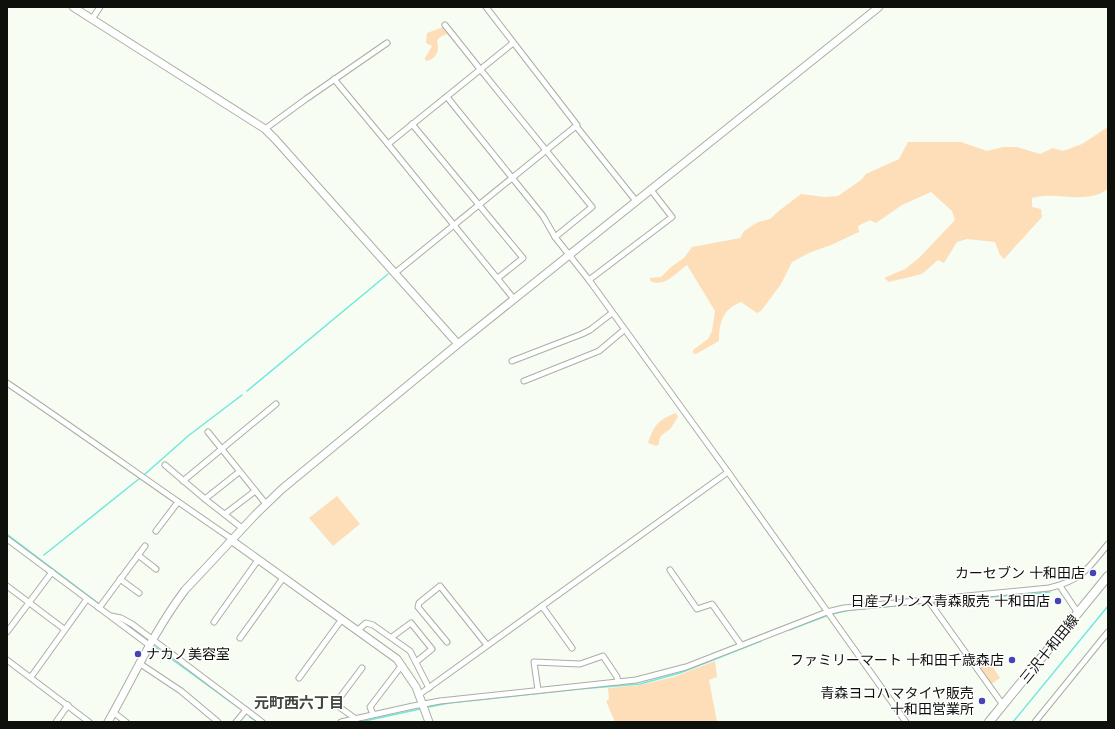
<svg xmlns="http://www.w3.org/2000/svg" width="1115" height="729" viewBox="0 0 1115 729" font-family="Arial,'Noto Sans JP',sans-serif">
<style>
.green{fill:#fedeb9}
.lines{fill:none;stroke-linecap:round;stroke-linejoin:round}
.stream{stroke:#71e8e0;stroke-width:1.5}
.minor-casing{stroke:#a9afa4;stroke-width:7}
.tertiary-casing{stroke:#a9afa4;stroke-width:9}
.primary-casing{stroke:#a9afa4;stroke-width:10}
.minor{stroke:#fff;stroke-width:5}
.tertiary{stroke:#fff;stroke-width:7}
.primary{stroke:#fff;stroke-width:8}
.poi-dot{fill:#4642b8;stroke:#fff;stroke-width:1.5}
.labels{text-anchor:middle;stroke-width:3;stroke-linejoin:round;paint-order:stroke}
.poi-label{font-size:14px;fill:#0e100c;stroke:#fff;text-anchor:end}
.street-label{font-size:14px;fill:#0e100c;stroke:#fff}
.neighbourhood-label{font-size:15px;font-weight:bold;fill:#43483f;stroke:#fff}
</style>
<rect width="100%" height="100%" fill="#f7fdf2"/>
<g class="green">
<path d="M443 27H445L463 49 461 50 447 34 442 36 437 40C440 50 437 59 426 61L425 58 432 46 426 43 427 33Z"/>
<path d="M1108 127V189C1104 191 1100 194 1096 195 1075 201 1053 192 1032 198V207L1041 209 1042 217 1004 259 1000 255 995 242 967 239 957 242 944 263 938 260 922 274 889 282 884 278 905 269 919 258 955 220 952 211 931 192 902 205 876 223 870 220 858 226 859 232 831 245 811 252 792 262 781 284 761 311 757 313 741 302C723 309 719 322 719 341L696 354 693 353V350L708 339 712 331 715 311 687 265C676 273 664 288 650 281V278L661 277 671 267 684 258 692 247 740 238 744 231 758 222 770 219 780 210 801 194 825 197 838 196 861 180 866 174 899 159 908 142H961L987 151 1003 147H1017L1040 154 1053 148 1063 151 1082 144Z"/>
<path d="M676 413 678 417C675 421 673 425 670 429 664 434 659 435 659 444L656 446 648 443C654 425 658 420 676 413Z"/>
<path d="M337 496 360 524 333 546 309 518Z"/>
<path d="M987 658 1000 678 990 685 978 666 979 664Z"/>
<path d="M715 661 717 677 709 680 717 722H615L606 701 609 699 608 688 640 685 674 677Z"/>
</g>
<g class="lines">
<g class="stream">
<path d="M247 391 388 274"/>
<path d="M144 475 188 436 242 395"/>
<path d="M8 535 98 603"/>
<path d="M44 555 140 478"/>
<path d="M933 602 1050 592"/>
<path d="M832 614 850 610 926 603"/>
<path d="M132 628 144 637"/>
<path d="M789 630 826 616"/>
<path d="M155 647 239 708"/>
<path d="M429 707 449 703 579 689 640 684 680 673 761 641"/>
<path d="M250 717 258 722"/>
<path d="M360 722 420 709"/>
<path d="M1013 722 1108 606"/>
</g>
<g class="minor-casing">
<g id="minor">
<path d="M486 7 577 125 576 126 636 201"/>
<path d="M92 19 100 7"/>
<path d="M445 25 480 69 592 207 555 237 589 280 728 472 906 722"/>
<path d="M513 43 388 144 514 299"/>
<path d="M334 79 388 144"/>
<path d="M447 97 543 216 555 237"/>
<path d="M412 124 523 258 498 278"/>
<path d="M265 129 306 99 387 43"/>
<path d="M395 273 576 126"/>
<path d="M589 280 672 217 651 190"/>
<path d="M512 361 582 334 590 330 612 313"/>
<path d="M524 381 599 351 624 330"/>
<path d="M7 383C83 434 157 488 232 539"/>
<path d="M208 432 266 504"/>
<path d="M165 465 205 499 242 528"/>
<path d="M183 481 276 404"/>
<path d="M205 499 239 472"/>
<path d="M225 514 255 491"/>
<path d="M156 531 178 502"/>
<path d="M7 539 149 645"/>
<path d="M138 555 156 569"/>
<path d="M670 570 697 609 712 604 741 645"/>
<path d="M120 579 139 593"/>
<path d="M7 586 64 629"/>
<path d="M1060 586 1078 613"/>
<path d="M928 600 1003 705"/>
<path d="M542 606 572 648"/>
<path d="M99 608 145 546"/>
<path d="M111 616 121 618 132 624 262 722"/>
<path d="M214 622 258 560"/>
<path d="M358 630 366 623 373 625 410 651 429 688"/>
<path d="M7 632 52 572"/>
<path d="M392 637 411 623 432 649 416 662"/>
<path d="M240 638 283 578"/>
<path d="M447 642 418 607 419 603 440 586 487 645"/>
<path d="M7 660 89 722"/>
<path d="M139 663 181 691 218 722"/>
<path d="M31 677 87 599"/>
<path d="M299 678 342 619"/>
<path d="M538 690 534 662 580 664 603 656 617 677 618 682"/>
<path d="M420 694 728 472"/>
<path d="M113 712 126 722"/>
<path d="M373 714 370 707 402 665"/>
<path d="M356 719 335 704 362 668"/>
<path d="M56 722 68 705"/>
<path d="M236 722 246 710"/>
<path d="M341 722 413 706 440 701 636 680 686 667 827 612 844 608 1049 588C1082 580 1088 569 1108 544"/>
<path d="M1035 722 1108 632"/>
</g>
</g>
<g class="tertiary-casing">
<g id="tertiary">
<path d="M73 7 265 129 275 139 458 344"/>
<path d="M231 540 397 659 416 687 429 722"/>
<path d="M108 722C133 678 154 631 185 590L256 514 282 489 458 344 879 7"/>
</g>
</g>
<g class="primary-casing">
<path id="primary" d="M989 722 1108 576"/>
</g>
<use href="#minor" class="minor"/>
<use href="#tertiary" class="tertiary"/>
<use href="#primary" class="primary"/>
</g>
<g class="poi-dot">
<circle cx="1093" cy="573" r="4"/>
<circle cx="1058" cy="601" r="4"/>
<circle cx="138" cy="654" r="4"/>
<circle cx="1012" cy="660" r="4"/>
<circle cx="982" cy="701" r="4"/>
</g>
<g class="labels">
<g class="poi-label">
<text x="1085" y="578">カーセブン 十和田店</text>
<text x="1050" y="606">日産プリンス青森販売 十和田店</text>
<text x="146" y="659" text-anchor="start">ナカノ美容室</text>
<text x="1004" y="665">ファミリーマート 十和田千歳森店</text>
<text x="974" y="698">青森ヨコハマタイヤ販売<tspan x="974" dy="16">十和田営業所</tspan></text>
</g>
<g class="street-label">
<text transform="translate(1049 649) rotate(-51)" y="5">三沢十和田線</text>
</g>
<g class="neighbourhood-label">
<text x="299" y="708">元町西六丁目</text>
</g>
</g>
<rect width="1115" height="729" fill="none" stroke="#0e100c" stroke-width="16"/>
</svg>
